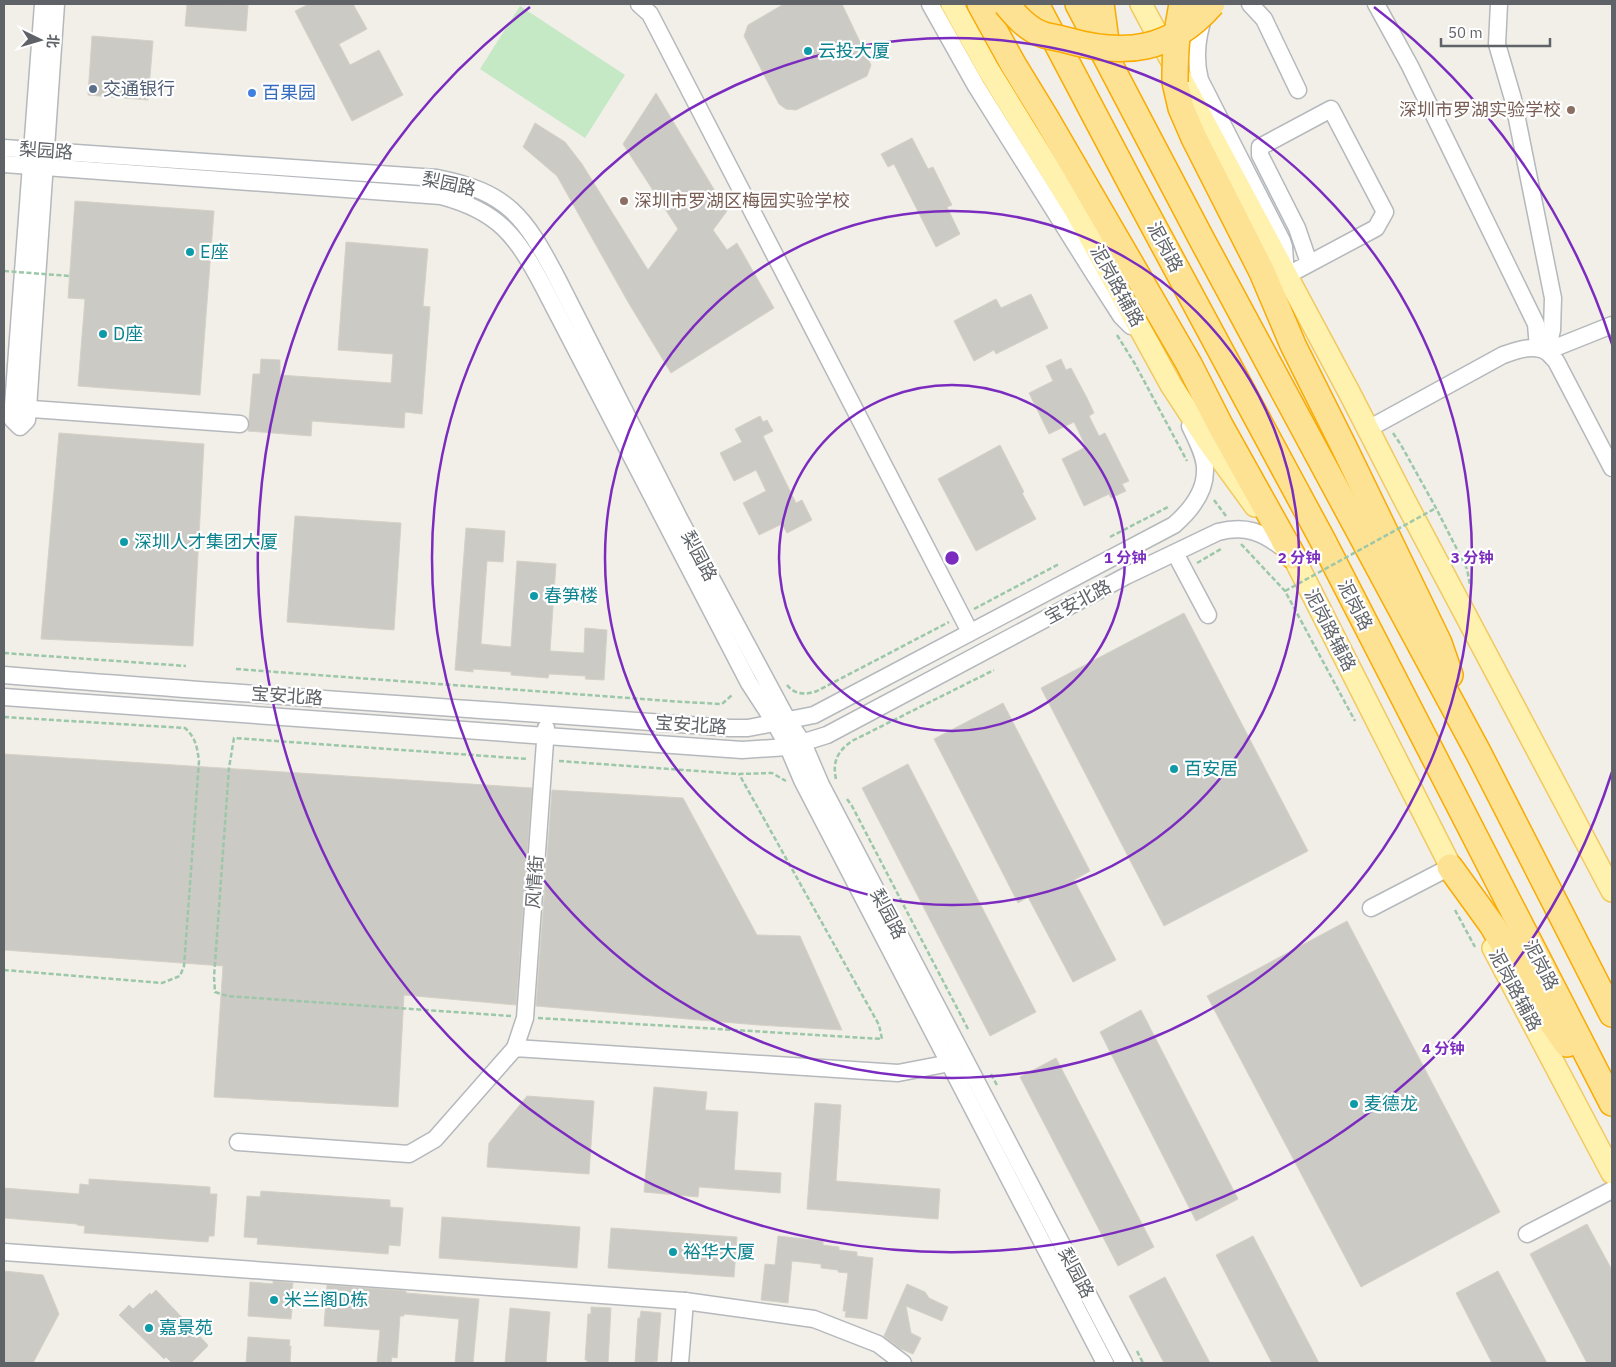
<svg xmlns="http://www.w3.org/2000/svg" width="1616" height="1367" viewBox="0 0 1616 1367" font-family="'IBM Plex Sans','Noto Sans SC',sans-serif">
<style>
.green{fill:#c5e8c5}
.building{fill:#cccac5;stroke:#d6d1c6}
.lines{fill:none;stroke-linecap:round;stroke-linejoin:round}
.minor-casing{stroke:#b5b8bc;stroke-width:19}
.major-casing{stroke:#f2c960;stroke-width:24}
.highway-casing{stroke:#f9ab00;stroke-width:28}
.path{stroke:#9cc7a9;stroke-width:2.5;stroke-dasharray:5 2.5;stroke-linecap:butt}
.minor{stroke:#fff;stroke-width:16}
.major{stroke:#fff2af;stroke-width:21}
.highway{stroke:#fde293;stroke-width:25}
.highway-bridge-casing{stroke:#f9ab00;stroke-width:28;stroke-linecap:butt}
.path-bridge{stroke:#9cc7a9;stroke-width:2.5;stroke-dasharray:5 2.5;stroke-linecap:butt}
.highway-bridge{stroke:#fde293;stroke-width:25}
.ring{fill:none;stroke:#7b2cbf;stroke-width:2.5}
.culture-dot{fill:#0f9aa8;stroke:#fff;stroke-width:2}
.service-dot{fill:#5c6f8a;stroke:#fff;stroke-width:2}
.shop-dot{fill:#3f7fe0;stroke:#fff;stroke-width:2}
.education-dot{fill:#8d6e63;stroke:#fff;stroke-width:2}
.labels{text-anchor:middle;stroke-width:4.5;stroke-linejoin:round;paint-order:stroke}
.culture-label{font-size:18px;fill:#0d838f;stroke:#fff;text-anchor:start}
.service-label{font-size:18px;fill:#4e5e75;stroke:#fff;text-anchor:start}
.shop-label{font-size:18px;fill:#366cbe;stroke:#fff;text-anchor:start}
.education-label{font-size:18px;fill:#785e54;stroke:#fff;text-anchor:end}
.street-label{font-size:18px;fill:#5f6368;stroke:#fff}
.centre{fill:#7b2cbf;stroke:#fff;stroke-width:2.5}
.ring-label{font-size:15px;text-anchor:middle;font-weight:bold;fill:#7b2cbf;stroke:#fff;stroke-width:4.5;stroke-linejoin:round;paint-order:stroke}
</style>
<rect width="100%" height="100%" fill="#f1efe8"/>
<path class="green" d="M520 6 625 75 585 138 480 69Z"/>
<g class="building">
<path d="M187 4 248 5 246 31 185 26Z"/>
<path d="M309 4H353L367 29 339 44 350 65 379 50 403 95 352 121 295 11Z"/>
<path d="M784 4H842L871 65 867 76 796 110 786 109 779 104 744 36 748 25Z"/>
<path d="M92 36 153 41 148 100 88 95Z"/>
<path d="M656 93 727 211 713 230 727 250 737 243 774 308 671 373 628 302 557 176 523 147 535 123 565 142 582 164 648 270 678 229 623 144Z"/>
<path d="M912 138 928 169 933 167 952 205 947 207 960 234 936 247 894 164 888 167 881 154Z"/>
<path d="M75 201 214 211 200 395 78 386 85 299 68 298Z"/>
<path d="M346 242 428 249 423 306 430 307 422 414 405 412 404 428 312 421 311 436 248 431 253 374H260L261 359 280 360V375L391 383 393 354 338 350Z"/>
<path d="M1031 294 1048 328 996 354 994 350 974 361 954 321 996 299 1001 308Z"/>
<path d="M1061 359 1066 370 1071 368 1087 398 1094 413 1089 416 1099 436 1105 433 1129 481 1122 484 1126 491 1111 498 1109 494 1084 506 1062 459 1086 447 1074 422 1049 434 1029 393 1053 381 1046 366Z"/>
<path d="M760 416 763 422 767 420 773 431 763 436 796 503 802 500 812 520 787 533 782 524 759 535 743 503 766 491 756 470 734 481 720 453 742 442 735 429Z"/>
<path d="M59 433 204 444 193 646 41 639Z"/>
<path d="M1000 445 1024 492 1022 493 1036 519 976 551 938 479Z"/>
<path d="M295 516 401 523 394 630 287 622Z"/>
<path d="M466 528 505 531 503 562 487 561 481 644 511 647 517 561 556 564 550 651 584 653 585 628 607 630 604 680 585 679 586 676 549 674 548 678 511 675V672L473 669V672L455 670Z"/>
<path d="M1184 613 1308 851 1164 926 1041 688Z"/>
<path d="M1003 703 1090 871 1074 880 1116 960 1073 982 1028 897 1018 903 934 739Z"/>
<path d="M4 754 532 788 516 1005 404 995 398 1107 214 1097 223 966 4 950Z"/>
<path d="M908 764 1036 1012 990 1036 862 788Z"/>
<path d="M552 790 683 798 757 935 800 936 842 1030 758 1025 536 1006Z"/>
<path d="M1347 921 1500 1212 1361 1287 1207 996Z"/>
<path d="M1141 1010 1238 1199 1196 1221 1100 1032Z"/>
<path d="M1056 1058 1154 1247 1118 1266 1020 1077Z"/>
<path d="M654 1087 707 1092 705 1110 738 1112 734 1170 781 1173 780 1193 699 1187 698 1197 644 1192Z"/>
<path d="M527 1096 594 1101 589 1174 487 1167 489 1143Z"/>
<path d="M815 1103 841 1105 836 1181 940 1189 938 1219 807 1209Z"/>
<path d="M89 1179 210 1187V1194H217L214 1236H209L208 1242 84 1233 85 1226 77 1225V1224L4 1218V1188L79 1194 80 1184 89 1185Z"/>
<path d="M261 1191 390 1200V1207L403 1208 400 1246 389 1245 388 1254 257 1244 258 1238 244 1237 247 1196 260 1197Z"/>
<path d="M442 1217 580 1227 577 1268 439 1258Z"/>
<path d="M1587 1224 1612 1270V1363H1587L1530 1254Z"/>
<path d="M611 1228 737 1237 734 1277 608 1268Z"/>
<path d="M778 1236 823 1241V1245L839 1247V1250L857 1252V1256L873 1258 867 1319 845 1317 846 1311H843L848 1273 838 1272V1270L821 1268V1264L792 1261 788 1303 761 1300 765 1264 775 1265Z"/>
<path d="M1253 1236 1319 1363H1272L1216 1255Z"/>
<path d="M4 1271 43 1275 59 1314 33 1363H4Z"/>
<path d="M1498 1271 1547 1363H1492L1456 1293Z"/>
<path d="M1165 1277 1210 1363H1164L1129 1296Z"/>
<path d="M273 1281 293 1283 292 1291H294L291 1319 248 1316 250 1282 273 1284Z"/>
<path d="M907 1284 925 1292 929 1298 948 1307 942 1321 906 1306 911 1333 921 1338 913 1354 899 1348 884 1336Z"/>
<path d="M327 1285 406 1291V1293L479 1299 473 1363H455L459 1319 404 1314V1316H400L397 1358 392 1357 391 1363H377L380 1330 324 1326Z"/>
<path d="M156 1290 207 1344 208 1346 191 1363H172L166 1357 164 1359 119 1315 129 1305 133 1309 150 1293 151 1295Z"/>
<path d="M591 1307 611 1308 608 1363H587V1360H585L588 1314H591Z"/>
<path d="M510 1308 550 1312 546 1363H505Z"/>
<path d="M641 1311 661 1313 657 1362 655 1361V1363H635L638 1318H640Z"/>
<path d="M248 1337 290 1340 289 1346H291L290 1363H246Z"/>
</g>
<g class="lines">
<g class="minor-casing">
<g id="minor">
<path d="M43 4 12 419 20 427 27 420 28 408 56 4"/>
<path d="M639 4 650 14 970 632"/>
<path d="M930 4 976 86 1094 274 1121 316 1131 326"/>
<path d="M1250 4 1264 19 1298 90"/>
<path d="M1376 4 1410 66 1536 324 1538 348"/>
<path d="M1499 4 1497 44 1513 99 1553 298 1552 330 1547 351"/>
<path d="M1205 13C1197 35 1194 57 1200 80L1282 241 1284 247 1286 276 1376 228 1385 212 1331 109 1260 147V155L1297 228 1309 263"/>
<path d="M4 148 437 178C508 192 525 217 557 278L680 520 788 721 803 743 821 785 1124 1363"/>
<path d="M4 164 441 196C498 211 516 235 543 286L749 683 775 723 788 747 802 780 1105 1363"/>
<path d="M1547 351 1612 325"/>
<path d="M18 408 240 424"/>
<path d="M1368 429 1503 355C1515 351 1535 343 1547 352 1550 354 1553 358 1556 361L1612 468"/>
<path d="M1175 553 1208 615"/>
<path d="M4 675C246 695 488 709 730 728H748L814 715 1174 525C1190 511 1205 493 1205 471 1206 457 1196 439 1190 426"/>
<path d="M4 697 742 750 788 747 827 735 1126 576 1218 532C1246 525 1263 532 1284 549"/>
<path d="M1371 908 1450 867"/>
<path d="M515 1048 525 1018 546 728"/>
<path d="M238 1142 409 1154 435 1139 515 1048 898 1073 950 1063 958 1059"/>
<path d="M1527 1234 1612 1190"/>
<path d="M4 1252 685 1301 814 1319 878 1344 903 1363"/>
<path d="M680 1363 685 1301"/>
</g>
</g>
<g class="major-casing">
<g id="major">
<path d="M952 4 988 69 1075 210 1171 385 1207 440 1255 506"/>
<path d="M1141 4 1349 392 1404 499 1612 891"/>
<path d="M1282 542 1293 556 1458 881"/>
<path d="M1493 948 1612 1173"/>
</g>
</g>
<g class="highway-casing">
<g id="highway">
<path d="M980 4 1013 64 1046 118 1189 364 1220 425 1293 556"/>
<path d="M1036 4 1133 188 1322 539 1612 1103"/>
<path d="M1078 4 1201 238 1478 752 1612 1014"/>
<path d="M1101 4 1107 48"/>
<path d="M1175 82 1181 108 1194 138 1262 272 1293 345 1344 447 1439 643 1450 675"/>
<path d="M1450 867 1492 925 1541 1007 1567 1044"/>
</g>
</g>
<g class="path">
<path d="M1117 335 1135 364 1187 461"/>
<path d="M1393 433 1401 445 1436 508 1467 569 1470 585"/>
<path d="M1214 500 1226 516"/>
<path d="M1110 537 1170 506"/>
<path d="M1241 544 1285 591 1355 721"/>
<path d="M1197 563 1221 549"/>
<path d="M974 609 1059 564"/>
<path d="M4 653 186 666"/>
<path d="M236 669 683 702 722 704 732 695"/>
<path d="M787 685C795 695 806 695 817 691L949 622"/>
<path d="M4 717 185 728C196 738 197 747 199 761L184 966 180 976 162 983 4 970"/>
<path d="M559 761 739 774 772 773 786 781"/>
<path d="M836 779C832 761 838 751 852 741L994 670"/>
<path d="M847 799 852 806 968 1029"/>
<path d="M1455 910 1475 947"/>
<path d="M511 1016 227 996 215 992 214 977 229 768 234 738 528 759"/>
<path d="M538 1018 882 1039 879 1025 739 774"/>
<path d="M991 1074 998 1087"/>
<path d="M1137 1351 1143 1363"/>
</g>
<use href="#minor" class="minor"/>
<use href="#major" class="major"/>
<use href="#highway" class="highway"/>
<g class="highway-bridge-casing">
<g id="highway-bridge">
<path d="M1006 4C1016 16 1028 30 1044 35 1051 37 1059 38 1066 40 1125 57 1171 51 1212 4"/>
<path d="M1175 82C1175 54 1176 32 1182 4"/>
</g>
</g>
<g class="path-bridge">
<path d="M4 271 70 276"/>
<path d="M1285 591 1436 508"/>
</g>
<use href="#highway-bridge" class="highway-bridge"/>
</g>
<g class="ring">
<circle cx="952" cy="558" r="173"/>
<circle cx="952" cy="558" r="347"/>
<circle cx="952" cy="558" r="520"/>
<path d="M1612 772A694 694 0 1 1 530 7M1374 7A694 694 0 0 1 1612 344"/>
</g>
<g class="culture-dot">
<circle cx="808" cy="51" r="5"/>
<circle cx="190" cy="252" r="5"/>
<circle cx="103" cy="334" r="5"/>
<circle cx="124" cy="542" r="5"/>
<circle cx="534" cy="596" r="5"/>
<circle cx="1174" cy="769" r="5"/>
<circle cx="1354" cy="1104" r="5"/>
<circle cx="673" cy="1252" r="5"/>
<circle cx="274" cy="1300" r="5"/>
<circle cx="149" cy="1328" r="5"/>
</g>
<circle class="service-dot" cx="93" cy="89" r="5"/>
<circle class="shop-dot" cx="252" cy="93" r="5"/>
<g class="education-dot">
<circle cx="1571" cy="110" r="5"/>
<circle cx="624" cy="201" r="5"/>
</g>
<g class="labels">
<g class="culture-label">
<text x="818" y="57">云投大厦</text>
<text x="200" y="258">E座</text>
<text x="113" y="340">D座</text>
<text x="134" y="548">深圳人才集团大厦</text>
<text x="544" y="602">春笋楼</text>
<text x="1184" y="775">百安居</text>
<text x="1364" y="1110">麦德龙</text>
<text x="683" y="1258">裕华大厦</text>
<text x="284" y="1306">米兰阁D栋</text>
<text x="159" y="1334">嘉景苑</text>
</g>
<g class="service-label">
<text x="103" y="95">交通银行</text>
</g>
<g class="shop-label">
<text x="262" y="99">百果园</text>
</g>
<g class="education-label">
<text x="1561" y="116">深圳市罗湖实验学校</text>
<text x="634" y="207" text-anchor="start">深圳市罗湖区梅园实验学校</text>
</g>
<g class="street-label">
<text transform="translate(46 151) rotate(4)" y="6">梨园路</text>
<text transform="translate(449 184) rotate(12)" y="6">梨园路</text>
<text transform="translate(1165 247) rotate(62)" y="6">泥岗路</text>
<text transform="translate(1117 286) rotate(61)" y="6">泥岗路辅路</text>
<text transform="translate(699 556) rotate(62)" y="6">梨园路</text>
<text transform="translate(1078 602) rotate(-28)" y="6">宝安北路</text>
<text transform="translate(1355 605) rotate(63)" y="6">泥岗路</text>
<text transform="translate(1330 630) rotate(63)" y="6">泥岗路辅路</text>
<text transform="translate(287 696) rotate(4)" y="6">宝安北路</text>
<text transform="translate(691 725) rotate(4)" y="6">宝安北路</text>
<text transform="translate(535 882) rotate(-86)" y="6">风情街</text>
<text transform="translate(888 914) rotate(62)" y="6">梨园路</text>
<text transform="translate(1541 965) rotate(63)" y="6">泥岗路</text>
<text transform="translate(1515 990) rotate(62)" y="6">泥岗路辅路</text>
<text transform="translate(1076 1273) rotate(62)" y="6">梨园路</text>
</g>
</g>
<circle cx="952" cy="558" r="8" class="centre"/>
<g class="ring-label">
<text x="1125" y="563">1 分钟</text>
<text x="1299" y="563">2 分钟</text>
<text x="1472" y="563">3 分钟</text>
<text x="1443" y="1054">4 分钟</text>
</g>
<rect width="1616" height="1367" fill="none" stroke="#5f6368" stroke-width="10"/>
<g transform="translate(40 40) rotate(95)" stroke="#ffffff" stroke-width="4" paint-order="stroke">
<path d="M0-4L9 19L0 12L-9 19Z" fill="#5f6368"/>
<text y="-8" font-size="14" font-weight="bold" text-anchor="middle" fill="#5f6368">北</text>
</g>
<path d="M1441 38v8h109v-8" fill="none" stroke="#5f6368" stroke-width="2.5"/>
<text x="1448" y="38" font-size="15" fill="#5f6368" stroke="#ffffff" stroke-width="4" paint-order="stroke">50 m</text>
</svg>
